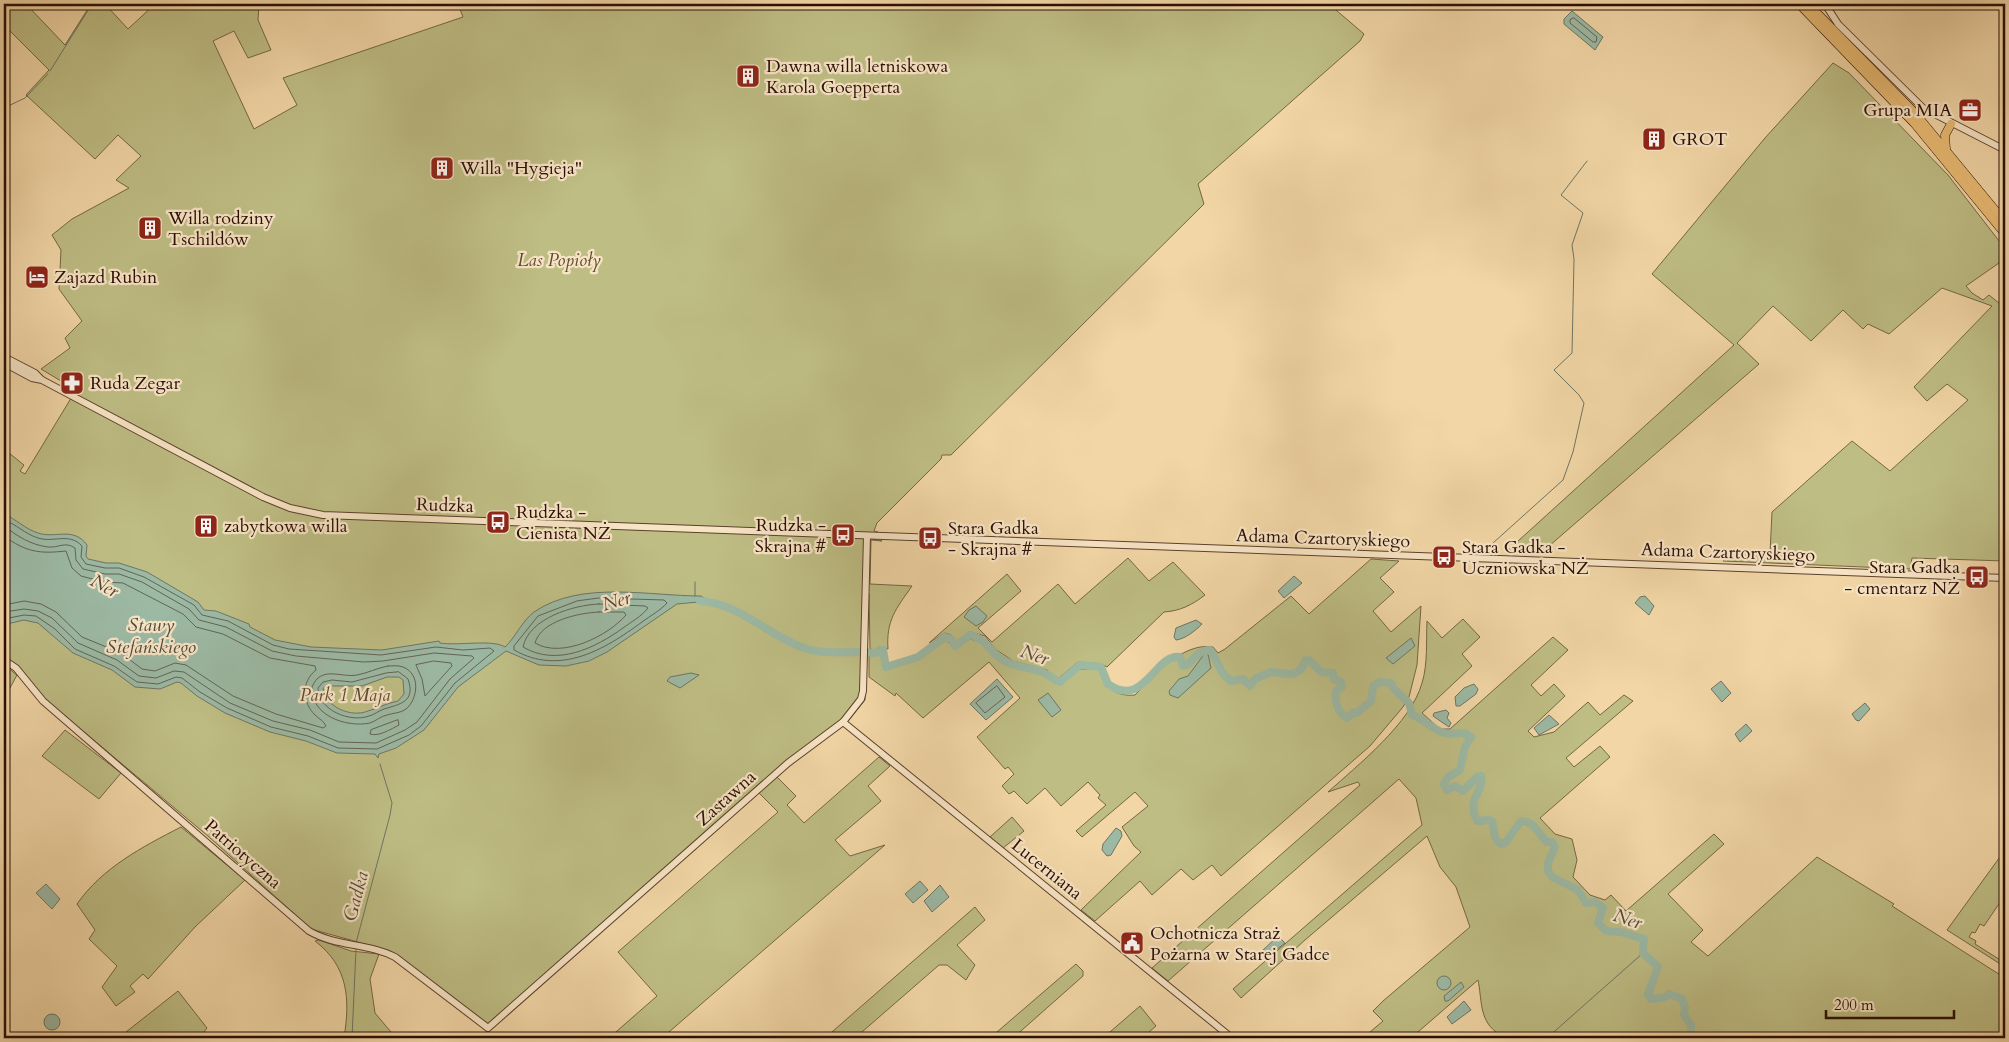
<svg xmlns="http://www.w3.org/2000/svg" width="2009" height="1042" viewBox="0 0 2009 1042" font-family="Cardo,serif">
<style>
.green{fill:#bebd84;stroke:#746644}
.water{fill:#9cb9a4;stroke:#6e7564;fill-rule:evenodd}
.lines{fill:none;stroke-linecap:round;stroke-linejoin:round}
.shore{stroke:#636454;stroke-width:1}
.stream{stroke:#6e7564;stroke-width:1}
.river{stroke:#9cb9a4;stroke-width:8}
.tertiary-casing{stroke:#5c402c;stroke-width:8}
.primary-casing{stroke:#2a0e04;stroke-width:9}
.tertiary{stroke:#f7e4c5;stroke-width:6}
.primary{stroke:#e9bb73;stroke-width:8}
.labels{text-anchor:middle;stroke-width:4.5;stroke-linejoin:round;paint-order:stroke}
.poi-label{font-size:18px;fill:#2a0e04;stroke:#f7e4c5;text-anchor:start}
.park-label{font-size:18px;font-style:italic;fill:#5e4b31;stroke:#f7e4c5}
.street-label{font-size:18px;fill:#2a0e04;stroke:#f7e4c5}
.water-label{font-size:19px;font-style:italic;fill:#524a3c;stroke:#f7e4c5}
</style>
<rect width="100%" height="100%" fill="#f2d6a6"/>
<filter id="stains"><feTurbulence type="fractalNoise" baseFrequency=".004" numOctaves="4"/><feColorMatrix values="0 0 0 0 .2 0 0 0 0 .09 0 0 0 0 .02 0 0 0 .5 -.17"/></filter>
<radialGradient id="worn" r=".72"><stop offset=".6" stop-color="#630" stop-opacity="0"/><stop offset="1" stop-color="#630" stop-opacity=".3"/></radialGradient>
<g class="green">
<path d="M4 4H26L65 45 91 4H105L128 29 155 4H259L258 20 271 50 248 58 234 31 213 41 254 129 297 105 283 78 463 17 458 4H490L493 10 524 4H706L740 8 744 4H1329L1364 34 1360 41 1198 184 1204 204 951 455H942L941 459 877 523 874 531 878 532 873 534 872 539 882 541 871 540 870 584 912 586C896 609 886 620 888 649L879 647 875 650 870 649 869 594 865 700 848 721 810 747 777 777 796 796 787 805 804 823 879 757 890 766 868 786 881 801 835 840 850 856 885 845 662 1038H609L657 996 618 952 778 812 759 793 492 1028 390 951 311 929 209 837 40 695 4 659V449L24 465 20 471 25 474 76 390 41 369 70 348 65 338 82 321 59 289 61 250 52 235 72 219 129 188 116 180 141 156 118 135 95 159 26 95 49 70 4 25Z"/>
<path d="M1833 63 1849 73 1948 175 2003 246 1999 263 1966 286 1972 293 1983 300 1989 295 2000 304 2005 300V561L1912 558 1910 569 1723 561 1731 552 1770 553 1772 512 1852 441 1890 471 1968 400 1947 384 1927 401 1914 387 1992 306 1942 288 1889 334 1868 324 1863 329 1843 310 1811 341 1773 306 1737 343 1759 364 1541 553 1506 552 1734 345 1652 274 1765 138Z"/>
<path d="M1128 558 1149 581 1173 562 1205 595C1192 605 1180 611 1164 612L1107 667 1101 664 1078 662 1059 678 1053 676 1047 670 1013 661 995 649 985 636 970 632 957 642 951 635 945 633 929 643 1007 574 1021 591 978 628 992 642 1058 584 1075 604Z"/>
<path d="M1371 559 1399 561 1380 578 1394 592 1373 611 1391 632 1421 606 1417 665 1409 697 1403 707 1370 746 1221 876 1212 865 1193 880 1181 869 1152 895 1140 881 1095 921 1081 910 1141 852 1134 846 1122 827 1148 806 1135 792 1082 837 1076 831 1106 805 1098 798 1100 795 1088 782 1061 806 1045 788 1027 804 1014 791 1009 794 1002 786 1014 774 1008 767 1005 769 977 737 1020 698 989 662 923 718 896 693 895 696 869 677V656L882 654 883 667 886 670C899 665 911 663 923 657 931 652 937 644 946 640L955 649 970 639C983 641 988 651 998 659 1011 671 1028 668 1043 675 1049 678 1053 682 1060 684L1080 669H1099C1104 687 1116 697 1135 695 1154 675 1183 642 1213 647L1218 653 1225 649 1291 596 1309 614Z"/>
<path d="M1463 619 1480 637 1462 654 1472 666 1422 713 1440 729H1450L1553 637 1568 650 1531 685 1541 696 1554 684 1565 696 1528 731 1534 737 1554 732 1588 702 1600 715 1624 695 1633 701 1566 758 1574 767 1600 746 1610 757 1540 818 1555 834 1572 839 1577 860 1573 877 1590 895 1605 900 1611 895 1626 911 1714 834 1724 844 1668 894 1703 930 1691 942 1708 956 1817 857 1894 904 1892 906 2005 978V1038H1489L1496 1032C1479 1019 1482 999 1478 980L1411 1038H1363L1383 1021 1373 1011 1383 1001 1470 927 1456 887 1440 867 1427 836 1305 940 1241 998 1233 989 1422 825 1416 798 1399 779 1168 981 1152 968 1360 785 1358 782 1328 792C1358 765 1411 723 1422 683 1428 664 1426 641 1427 621L1442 638Z"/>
<path d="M4 665 17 675 4 699Z"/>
<path d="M65 730 121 773 99 799 42 756Z"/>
<path d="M1012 817 1024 831 1003 848 990 837Z"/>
<path d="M181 827 245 880 195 927 148 979 143 974 130 986 135 992 116 1006 102 987 117 966 89 939 95 930 77 904C102 868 142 847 181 827Z"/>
<path d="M2005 850V895L1984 926 1980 924 1975 933 1972 932 1969 937 1976 941 1975 944 2005 963V967L1947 930Z"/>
<path d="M975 907 985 920 957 945 975 965 966 980 947 965H939L855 1038H825Z"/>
<path d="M319 940 351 951 379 954 370 979 375 1013 396 1038H344C350 1000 349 967 315 941Z"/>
<path d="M1076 964 1083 971V976L1013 1038H990Z"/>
<path d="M178 991 207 1028 199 1038H131L126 1032Z"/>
<path d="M1140 1006 1156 1026 1142 1038H1103Z"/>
</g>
<g class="water">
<path d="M1572 11 1603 37 1595 50 1564 24V19Z"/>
<path d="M4 514C16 519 25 529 38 533 56 539 73 526 87 545L86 556 88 559 106 563H119L147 572 198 602 204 610 216 611 249 624 250 627 275 640 311 647 382 650 439 641 440 643C458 646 493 639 505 647 515 638 522 621 534 612 581 580 648 596 701 596L709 601 677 604 607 652 589 661 566 666 539 665 506 651 458 687 424 730 396 748 379 754 378 758 375 754 337 753 306 741 270 732 225 713 197 696 181 683 177 682 160 689 135 687 112 670 73 653 38 623 24 620 7 624 4 623ZM387 677H399L403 680 404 694 398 701C387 703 379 708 368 711 351 718 326 707 323 689L325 686H362Z"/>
<path d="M1294 576 1302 583 1284 598 1278 591Z"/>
<path d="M1645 596 1654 606 1649 615 1635 603 1640 597Z"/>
<path d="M976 606 987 616 983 622 976 626 964 617 969 610Z"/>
<path d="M1196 620 1202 624C1195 631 1185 639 1176 640L1174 637 1176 628Z"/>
<path d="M1411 638 1415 646 1393 664 1386 658Z"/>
<path d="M1205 653 1208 654 1211 668 1178 698 1170 695 1169 691 1179 679 1188 676Z"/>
<path d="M691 673 699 675 680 688 667 681 670 677Z"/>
<path d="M997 679 1013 697 986 720 970 704Z"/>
<path d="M1721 681 1731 693 1722 702 1711 689Z"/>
<path d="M1474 684 1478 689 1476 694 1460 706H1456L1455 697 1464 688Z"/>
<path d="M1048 693 1061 710 1052 717 1038 700Z"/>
<path d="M1865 703 1870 709 1859 721 1856 720 1852 714Z"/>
<path d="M1446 710 1449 713 1447 718 1451 723 1449 727 1433 716 1434 713Z"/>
<path d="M1549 715 1559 724 1539 735 1534 728Z"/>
<path d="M1746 724 1752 731 1740 742 1735 734Z"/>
<path d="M1116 828 1121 831 1122 836 1111 855 1107 856 1102 850 1103 844Z"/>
<path d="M920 881 928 890 913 903 905 894Z"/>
<path d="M46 884 60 899 52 909 36 893Z"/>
<path d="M940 885 949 897 932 912 924 901Z"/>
<path d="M1278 936 1285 943 1267 957 1262 951Z"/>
<circle cx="1444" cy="983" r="7"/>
<path d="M1461 982 1464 987 1448 1001H1445L1444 996Z"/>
<path d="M1464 1001 1471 1010 1452 1024 1447 1017Z"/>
<circle cx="52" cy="1022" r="8"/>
</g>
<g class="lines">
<g class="shore">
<path d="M1574 18 1597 37 1596 42H1593L1570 23V20Z"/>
<path d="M4 520C16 524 25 534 38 538 54 543 69 532 82 546L81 557 86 564 105 568H119L144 577 194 605 202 615 228 621 273 645 289 649 381 655 436 647 463 650 490 648 494 651 455 683 421 726 409 735 377 749 338 748 308 736 271 727 227 708 200 692 182 678 176 677 158 684 137 682 114 666 75 649 55 629 36 616 24 615 4 619"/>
<path d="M4 526C17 536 31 545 48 547 59 548 65 541 75 548L76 560 83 569 105 574H119L142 582 189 609 199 620 226 627 272 651 296 656 364 662 383 661 434 653 472 656 474 658 450 679 417 722 405 730 376 743 339 742 310 730 273 721 230 703 184 672 174 671 156 678 139 676 117 660 78 643 52 618 38 611 24 609 4 612"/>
<path d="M4 536C26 552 39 554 66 551L72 568 81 576 104 582 123 583 183 614 196 627 223 634 270 658 315 666 316 670C301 682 302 702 315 715 319 719 324 721 326 726L323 728 276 714 233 696 186 665 175 663 155 671 142 669 121 653 82 637 56 612 41 604 24 601 4 605"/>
<path d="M599 598 664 600 667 603C661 610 650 616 642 622 604 650 560 676 514 650V646L538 616 577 601Z"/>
<path d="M599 604 645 606 648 608C642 616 631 622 623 628 595 648 557 667 523 647 529 618 574 605 599 604Z"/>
<path d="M599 612H624L626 615C608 636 562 659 535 643 541 621 578 613 599 612Z"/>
<path d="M434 661 451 663 452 666 425 696 422 679 416 665Z"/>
<path d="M388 666C392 666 398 665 403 667 421 674 418 699 406 709 401 713 393 713 387 715 381 716 376 721 370 723 346 728 310 715 312 687 321 665 341 678 357 675 368 673 377 668 388 666Z"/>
<path d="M399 672 408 679C416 702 400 704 384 709 378 711 374 715 369 716 350 723 318 710 318 688L323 682 332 680 352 682 386 673Z"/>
<path d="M997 686 1005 697 985 713 976 703Z"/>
<path d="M398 720 399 725C391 729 379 737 370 734L371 730Z"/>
</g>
<g class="stream">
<path d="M50 71 92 4"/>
<path d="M4 108 25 98 48 74"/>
<path d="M1483 552 1563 480 1573 452 1584 403 1579 395 1554 370 1572 353 1574 259 1572 245 1583 213 1561 195 1587 161"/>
<path d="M695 596V582"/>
<path d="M356 943 390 815 392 803 380 764"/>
<path d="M352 1038 356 949"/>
<path d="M1547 1038 1643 953"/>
</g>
<path class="river" d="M700 601C737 602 769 636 804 648 827 656 852 650 876 653L880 650H883L886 667 918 657 945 637 951 639 955 646 970 635C985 638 988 649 1000 658 1013 668 1029 666 1044 673 1050 675 1053 680 1060 682L1080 665 1101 667 1108 684C1144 710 1156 652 1180 657L1183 666 1187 665C1195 658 1199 650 1210 650 1218 660 1219 673 1231 681L1243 679 1250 686 1255 679 1271 672C1283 672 1299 681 1305 661L1309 660 1321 672 1333 673 1334 679 1341 682 1342 687 1336 691C1334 701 1338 713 1347 718L1354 712 1357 713 1371 701 1373 686 1380 682 1391 683 1393 688 1409 703 1412 715C1424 718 1431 729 1444 733 1454 736 1462 729 1471 737L1465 747 1460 770 1448 777 1444 784 1447 790 1455 786 1463 791 1477 777 1481 776C1484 794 1466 796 1477 821L1488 820 1492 821C1496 831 1491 837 1501 844L1506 842 1521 821C1535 821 1538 834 1547 842H1552L1555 847 1548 863V871L1552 877 1578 890 1586 903 1595 902 1603 908 1598 923 1606 931 1620 932 1644 939 1643 953 1658 967 1648 994 1651 999 1664 998 1669 994 1682 999 1685 1008 1684 1015 1691 1025V1038"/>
<g class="tertiary-casing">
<g id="tertiary">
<path d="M1825 4 1838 24 1923 108 2005 150"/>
<path d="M4 357 35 373 41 379"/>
<path d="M4 363 32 378 42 380 263 497 290 508 323 515 2005 578"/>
<path d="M4 660 16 668 43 701 309 931C336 947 369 943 395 957L488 1028 788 763 843 722 861 699 863 691 867 536"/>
<path d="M843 722 1232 1038"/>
</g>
</g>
<g class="primary-casing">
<g id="primary">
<path d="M1799 4 1914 123 2005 234"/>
<path d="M1808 4 1915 113 2005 222"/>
<path d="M1946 149 1945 135 1951 124"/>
</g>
</g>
<use href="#tertiary" class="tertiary"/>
<use href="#primary" class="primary"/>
</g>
<defs>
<g id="building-square" transform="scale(1.25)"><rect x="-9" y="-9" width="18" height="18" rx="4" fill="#8f2418" stroke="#f7e4c5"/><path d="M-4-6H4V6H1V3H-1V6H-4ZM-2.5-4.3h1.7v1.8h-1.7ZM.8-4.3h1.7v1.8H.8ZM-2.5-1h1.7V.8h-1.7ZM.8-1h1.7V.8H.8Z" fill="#fff"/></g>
<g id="office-square" transform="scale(1.25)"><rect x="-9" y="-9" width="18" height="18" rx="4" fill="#8f2418" stroke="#f7e4c5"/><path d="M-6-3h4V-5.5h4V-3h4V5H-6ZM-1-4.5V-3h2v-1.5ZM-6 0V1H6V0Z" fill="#fff"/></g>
<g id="hotel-square" transform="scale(1.25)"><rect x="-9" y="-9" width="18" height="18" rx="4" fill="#8f2418" stroke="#f7e4c5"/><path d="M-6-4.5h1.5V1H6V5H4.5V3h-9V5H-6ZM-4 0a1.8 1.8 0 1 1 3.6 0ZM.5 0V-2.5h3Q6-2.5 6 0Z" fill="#fff"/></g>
<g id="pharmacy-square" transform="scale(1.25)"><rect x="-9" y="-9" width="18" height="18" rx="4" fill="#8f2418" stroke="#f7e4c5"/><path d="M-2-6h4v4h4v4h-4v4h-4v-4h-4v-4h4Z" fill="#fff"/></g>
<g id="bus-square" transform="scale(1.25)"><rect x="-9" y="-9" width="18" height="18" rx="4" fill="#8f2418" stroke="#f7e4c5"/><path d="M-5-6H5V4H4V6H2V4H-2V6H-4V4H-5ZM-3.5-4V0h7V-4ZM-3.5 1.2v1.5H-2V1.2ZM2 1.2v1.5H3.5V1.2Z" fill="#fff"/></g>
<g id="civic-square" transform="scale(1.25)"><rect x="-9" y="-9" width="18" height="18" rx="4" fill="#8f2418" stroke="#f7e4c5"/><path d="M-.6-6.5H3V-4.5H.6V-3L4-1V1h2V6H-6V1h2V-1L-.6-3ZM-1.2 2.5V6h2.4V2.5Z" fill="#fff"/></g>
</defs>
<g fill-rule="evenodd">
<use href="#building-square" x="748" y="76"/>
<use href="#office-square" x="1970" y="110"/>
<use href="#building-square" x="1654" y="139"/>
<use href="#building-square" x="442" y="168"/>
<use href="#building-square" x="150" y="228"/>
<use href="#hotel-square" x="37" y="277"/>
<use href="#pharmacy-square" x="72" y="383"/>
<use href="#bus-square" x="498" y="522"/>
<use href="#building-square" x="206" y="526"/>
<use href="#bus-square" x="843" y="535"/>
<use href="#bus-square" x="930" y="538"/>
<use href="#bus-square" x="1444" y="557"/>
<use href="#bus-square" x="1977" y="577"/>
<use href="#civic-square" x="1132" y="943"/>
</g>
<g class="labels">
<g class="poi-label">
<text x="766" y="72">Dawna willa letniskowa<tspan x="766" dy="21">Karola Goepperta</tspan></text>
<text x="1952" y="116" text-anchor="end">Grupa MIA</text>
<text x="1672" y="145">GROT</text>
<text x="460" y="174">Willa "Hygieja"</text>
<text x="168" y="224">Willa rodziny<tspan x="168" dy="21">Tschildów</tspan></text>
<text x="54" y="283">Zajazd Rubin</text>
<text x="90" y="389">Ruda Zegar</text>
<text x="516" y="518">Rudzka -<tspan x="516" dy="21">Cienista NŻ</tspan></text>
<text x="826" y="531" text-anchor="end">Rudzka -<tspan x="826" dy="21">Skrajna #</tspan></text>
<text x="224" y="532">zabytkowa willa</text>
<text x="948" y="534">Stara Gadka<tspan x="948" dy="21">- Skrajna #</tspan></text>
<text x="1462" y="553">Stara Gadka -<tspan x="1462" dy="21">Uczniowska NŻ</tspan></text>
<text x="1960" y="573" text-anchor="end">Stara Gadka<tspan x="1960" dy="21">- cmentarz NŻ</tspan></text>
<text x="1150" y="939">Ochotnicza Straż<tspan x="1150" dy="21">Pożarna w Starej Gadce</tspan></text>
</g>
<g class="park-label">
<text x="559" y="266">Las Popioły</text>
<text x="345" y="701">Park 1 Maja</text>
</g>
<g class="street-label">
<text transform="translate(445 505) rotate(2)" y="6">Rudzka</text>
<text transform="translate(1323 538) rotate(2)" y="6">Adama Czartoryskiego</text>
<text transform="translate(1728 552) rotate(2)" y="6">Adama Czartoryskiego</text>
<text transform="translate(726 798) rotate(-42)" y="6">Zastawna</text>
<text transform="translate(243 854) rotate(41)" y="6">Patriotyczna</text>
<text transform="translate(1047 869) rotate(39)" y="6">Lucerniana</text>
</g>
<g class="water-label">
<text transform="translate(105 585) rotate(28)" y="7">Ner</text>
<text transform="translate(616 600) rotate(-16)" y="7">Ner</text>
<text x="151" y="631">Stawy<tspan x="151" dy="22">Stefańskiego</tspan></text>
<text transform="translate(1035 654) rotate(19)" y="7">Ner</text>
<text transform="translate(355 896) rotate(-75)" y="7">Gadka</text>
<text transform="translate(1628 918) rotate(18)" y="7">Ner</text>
</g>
</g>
<rect width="2009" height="1042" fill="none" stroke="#f2d6a6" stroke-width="20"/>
<rect x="5" y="5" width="1999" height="1032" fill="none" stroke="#2a0e04" stroke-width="2.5"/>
<rect x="10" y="10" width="1989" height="1022" fill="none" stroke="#2a0e04"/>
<path d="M1826 1010v8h128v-8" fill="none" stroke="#2a0e04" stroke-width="2.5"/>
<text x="1834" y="1010" font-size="15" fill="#2a0e04" stroke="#f7e4c5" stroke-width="4" paint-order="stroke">200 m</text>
<rect width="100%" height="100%" filter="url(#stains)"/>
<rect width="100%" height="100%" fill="url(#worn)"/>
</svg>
